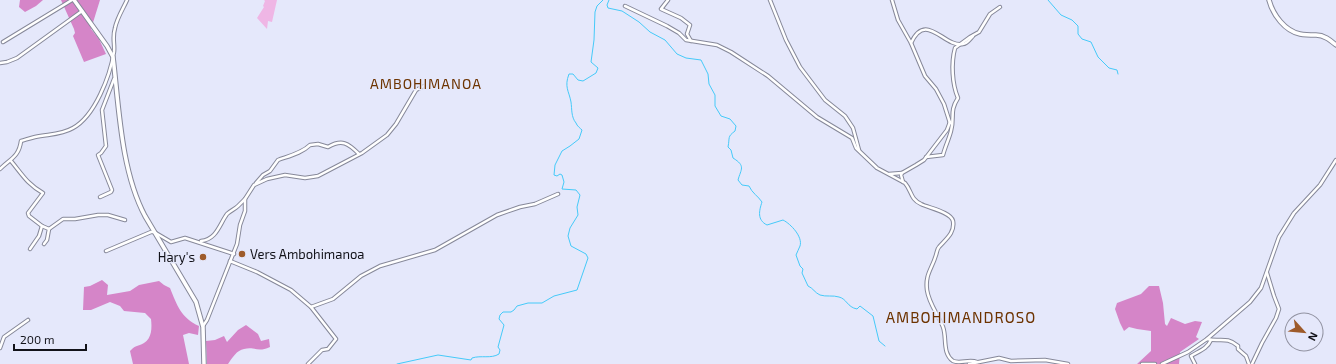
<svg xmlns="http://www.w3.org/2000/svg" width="1336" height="364" viewBox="0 0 1336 364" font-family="'Exo 2',sans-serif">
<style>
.green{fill:#efb6e5}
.forest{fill:#d585c8}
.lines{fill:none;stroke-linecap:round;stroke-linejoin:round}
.stream{stroke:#45caf9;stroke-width:1}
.street-casing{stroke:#868899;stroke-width:4.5}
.secondary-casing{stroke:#868899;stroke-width:5.5}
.street{stroke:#fff;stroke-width:2.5}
.secondary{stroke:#fff;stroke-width:3.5}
.poi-dot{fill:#9e5b2b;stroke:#e5e8fb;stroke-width:1.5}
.labels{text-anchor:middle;stroke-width:3;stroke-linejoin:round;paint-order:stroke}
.poi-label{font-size:13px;fill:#121219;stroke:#e5e8fb;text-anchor:start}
.neighbourhood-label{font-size:14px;letter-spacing:1px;fill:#6d3300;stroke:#e5e8fb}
.quarter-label{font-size:15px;letter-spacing:1px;fill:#6d3300;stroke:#e5e8fb}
</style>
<rect width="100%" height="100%" fill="#e5e8fb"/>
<path class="green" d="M264 0H277L272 22 268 21 267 29 257 18 264 7 263 6 265 1Z"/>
<g class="forest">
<path d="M20 0H43L36 6 25 12 19 7Z"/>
<path d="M61 0H100L91 29 99 39 106 54 84 62 73 36 75 33 74 29Z"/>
<path d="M102 280 108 285 107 295 130 291 139 285 159 281 164 285 170 288C177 305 181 318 199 326L198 335 189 333 183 335 189 364H133L130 351C137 344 137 347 144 343 152 338 152 328 151 319L145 313 124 311 120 306 110 302 91 310H83L84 287 90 286Z"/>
<path d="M1149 286H1159L1163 303 1165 324 1167 326 1171 318 1185 324 1195 321 1202 322 1196 337 1199 339 1180 352 1179 364H1137L1151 351V331L1137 329 1129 327 1124 331 1120 323 1115 309 1117 303 1141 294Z"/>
<path d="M246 325 258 334 261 341 269 339 270 347C257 353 255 346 244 349 237 350 232 358 228 364H207L206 341 215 340 224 336 227 342 238 330Z"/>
</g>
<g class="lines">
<g class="stream">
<path d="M609 0 607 5 608 8 622 11 639 22 650 32 665 40 677 54 686 58 701 60 708 74 709 84 715 95V106L721 116 730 119 736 126 735 131C727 137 730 137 728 147L731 150 733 158C746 166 741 169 738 180L742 185 749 186C752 193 758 196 762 202 759 211 757 220 767 225L783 220C791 224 803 237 800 246 799 249 797 252 796 255L800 266 803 269 802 273 808 286C813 288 815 293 820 295 826 297 833 295 839 297 847 299 847 307 857 309L860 306 873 316 879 341 885 346"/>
<path d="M1048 0 1061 15 1072 20 1078 26V34L1082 39 1091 42 1098 57 1109 68 1117 70 1118 74"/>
<path d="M397 364 438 355 471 360 472 358C481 355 491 359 499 354L500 350 498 347 504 325 499 319 500 315 503 312H511L514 310 517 306 528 303H542L554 296 577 290 588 258 586 254 571 246 568 236 570 228 578 215 577 207 580 195 576 190 562 189 564 182 562 175 560 174 557 176 554 175 555 165 562 151 570 146 579 139 582 130C580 128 577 126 576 123 571 117 572 109 571 102 569 91 564 87 569 74H573L578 80 583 81 596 73 598 68 591 62 594 40 595 12 597 6 603 0"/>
</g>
<g class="street-casing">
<g id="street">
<path d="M668 0 661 9 681 18 690 25 687 34 691 41"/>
<path d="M770 0 786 40 800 67 825 100 845 116 853 128 859 150"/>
<path d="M892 0 898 20 911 43 925 76 936 89 944 104 950 123"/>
<path d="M625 6 667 26 679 33 686 40 717 45 731 52 768 76 817 117 852 138 856 148 877 168 905 183C912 191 910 199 921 204 929 208 951 212 953 221 955 233 946 239 939 247 937 249 937 252 936 255 932 269 925 274 927 290 929 304 938 314 943 327 947 338 942 353 953 361 960 364 969 359 977 362"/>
<path d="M3 42 72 0"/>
<path d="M911 43C926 10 944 48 963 44 967 44 970 39 973 36"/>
<path d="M0 63 7 62 17 58 82 11"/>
<path d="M926 157 943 155C945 147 949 139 951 131 955 116 949 112 958 98 952 84 951 63 955 48L970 37 979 32 990 14 1000 7"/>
<path d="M11 161C22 174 27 184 43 193L28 213 29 216 42 226 39 236 30 249"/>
<path d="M0 169C10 159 19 157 21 141 25 140 30 138 35 137 49 134 61 135 73 128 95 116 110 76 114 52 115 44 112 38 115 28 117 18 123 9 127 0"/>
<path d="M889 174 902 173"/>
<path d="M903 182 901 175 902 173 916 165 924 160 947 130 950 122"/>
<path d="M256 183 263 175 270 171 278 160C289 156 302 153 310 145L318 144 328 147C342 139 348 143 359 154"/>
<path d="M100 197 111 192 112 190 98 155 101 153 106 146 102 110 114 79"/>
<path d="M42 226 49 229 47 240 44 244"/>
<path d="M49 229 63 219H75L98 215H108L125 220"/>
<path d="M201 241C217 239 219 225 227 214 230 211 235 209 238 206 240 204 242 202 245 199"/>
<path d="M106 251 151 232H154L171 242 185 238 234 254"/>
<path d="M230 261 257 272 291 290 311 307 336 339 328 349 322 350 308 364"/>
<path d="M311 307 333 299 361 276 380 266 435 250 497 215 520 207 535 204 558 194"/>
<path d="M203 326 207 320 237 244 240 225 245 211V199L254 185 267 179 285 175 305 178 318 176 362 153 387 135 396 124 416 90 424 86"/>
<path d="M1207 339C1219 342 1227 336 1238 346V349L1246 356 1249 364"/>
<path d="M0 348 4 337 28 320"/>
<path d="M969 364 999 358 1011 361 1045 360 1068 364"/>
<path d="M1142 364H1155"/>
<path d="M1162 364 1188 352 1207 339 1250 302 1261 288 1279 237 1294 213 1320 185 1336 160"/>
<path d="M1195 364 1191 356C1199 351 1207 349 1211 340"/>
<path d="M1252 364 1262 343 1276 318 1279 309 1274 296 1267 273"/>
</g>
</g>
<g class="secondary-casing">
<g id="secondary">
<path d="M74 0 107 46 113 57C119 108 121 171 145 216L196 302 203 327 204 364"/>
<path d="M1269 0C1273 15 1285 31 1300 34 1305 35 1311 35 1316 35 1324 35 1330 40 1336 45"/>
</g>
</g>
<use href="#street" class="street"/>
<use href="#secondary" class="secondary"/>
</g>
<g class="poi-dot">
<circle cx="242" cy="254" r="4"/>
<circle cx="203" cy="257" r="4"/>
</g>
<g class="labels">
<g class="poi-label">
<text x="250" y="259">Vers Ambohimanoa</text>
<text x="195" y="262" text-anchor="end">Hary's</text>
</g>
<g class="neighbourhood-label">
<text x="426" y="89">AMBOHIMANOA</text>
</g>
<g class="quarter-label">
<text x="961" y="323">AMBOHIMANDROSO</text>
</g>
</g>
<g transform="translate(1304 332) rotate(117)"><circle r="19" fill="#e5e8fb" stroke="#9192a1"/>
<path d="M0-3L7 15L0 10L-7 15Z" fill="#9e5b2b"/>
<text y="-6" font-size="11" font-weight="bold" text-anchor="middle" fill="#121219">N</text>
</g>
<path d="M14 344v6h72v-6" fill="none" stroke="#121219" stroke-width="2"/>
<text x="20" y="344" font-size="12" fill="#121219" stroke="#e5e8fb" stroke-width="3" paint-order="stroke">200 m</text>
</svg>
